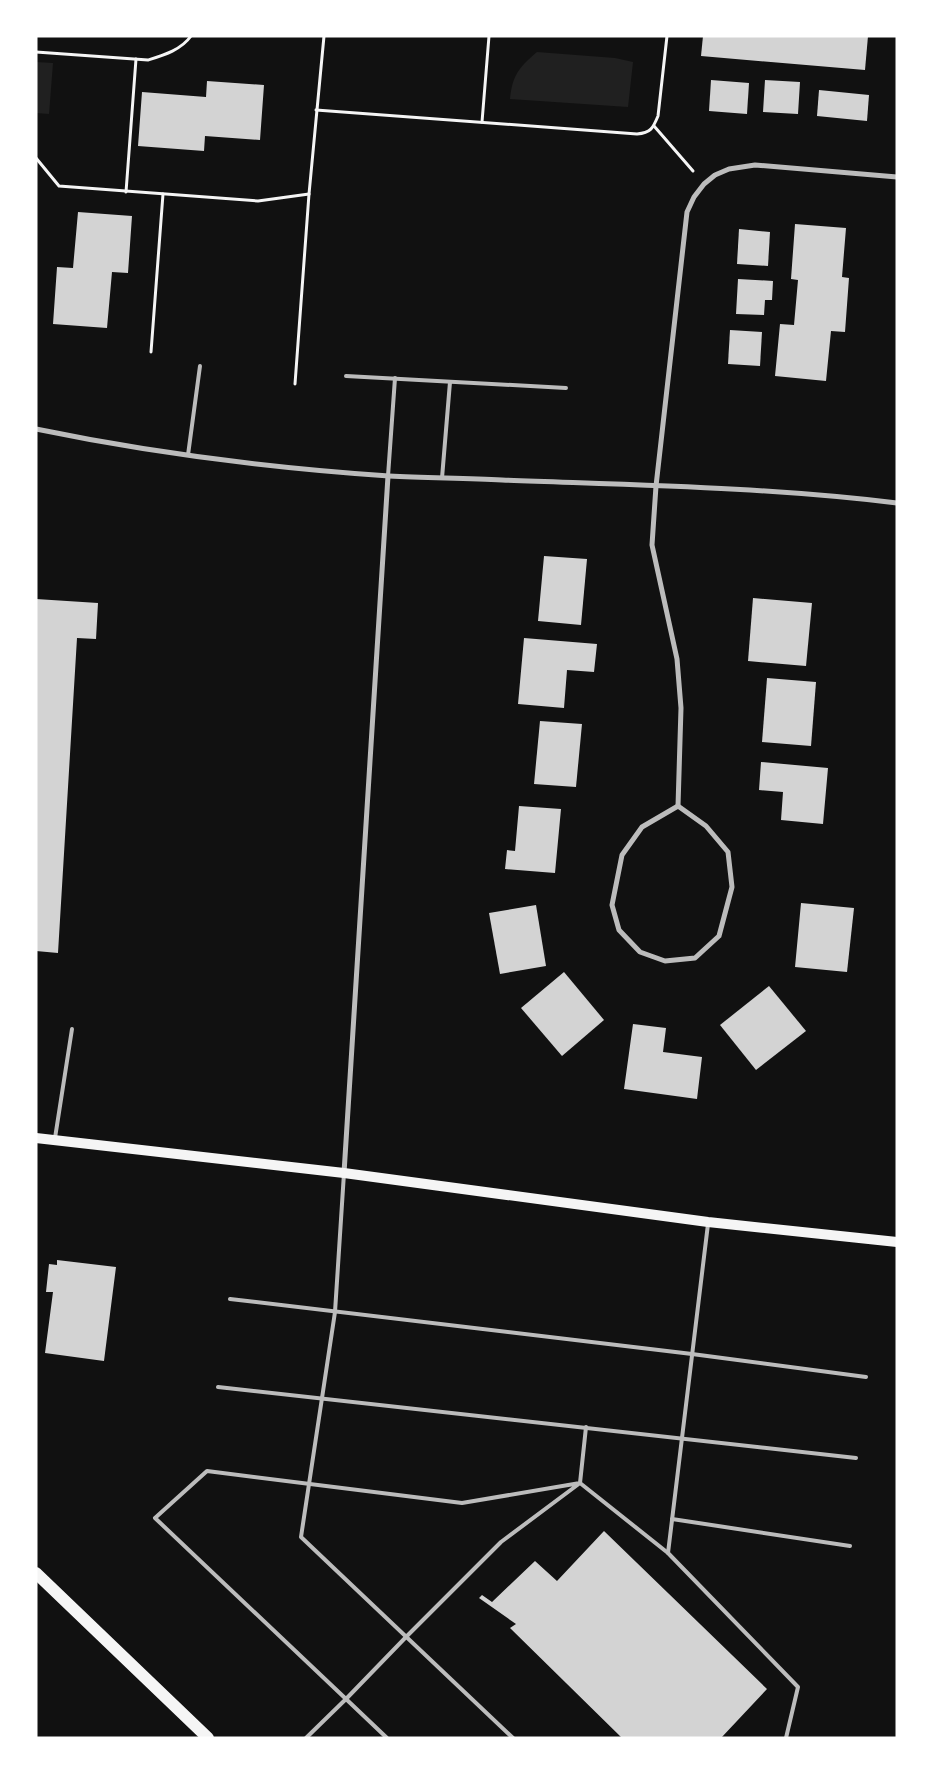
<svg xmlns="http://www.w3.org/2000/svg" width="933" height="1774" viewBox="0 0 933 1774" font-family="'Archivo Narrow',sans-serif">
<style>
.green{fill:#202020}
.building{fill:#d3d3d3}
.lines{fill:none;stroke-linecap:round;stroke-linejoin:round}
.path{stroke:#f5f5f5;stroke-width:3}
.service{stroke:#bcbcbc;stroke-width:4}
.minor{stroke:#bcbcbc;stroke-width:5}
.secondary{stroke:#f5f5f5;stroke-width:10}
.primary{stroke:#f5f5f5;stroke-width:12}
</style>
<rect width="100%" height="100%" fill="#111"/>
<g class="green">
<path d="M537 52 615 58 633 62 628 107 510 99C512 76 519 67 537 52Z"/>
<path d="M36 62 53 63 49 114 36 113Z"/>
</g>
<g class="building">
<path d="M703 36H868L865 70 701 56Z"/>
<path d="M711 80 749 83 747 114 709 111Z"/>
<path d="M765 80 800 82 798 114 763 112Z"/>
<path d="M207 81 264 85 260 140 205 136 204 151 138 146 142 92 206 97Z"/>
<path d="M819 90 869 95 867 121 817 116Z"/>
<path d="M78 212 132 216 128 273 112 272 107 328 53 324 57 267 73 268Z"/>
<path d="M795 224 846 228 842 277 849 278 845 332 831 331 826 381 775 376 780 324 794 325 798 280 791 279Z"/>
<path d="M739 229 770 232 768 266 737 264Z"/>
<path d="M738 279 773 281 772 300H765L764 315 736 314Z"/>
<path d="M730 330 762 332 760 366 728 364Z"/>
<path d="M544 556 587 559 581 625 538 621Z"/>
<path d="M753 598 812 603 806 666 748 661Z"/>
<path d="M36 599 98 603 96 639 77 638 58 953 36 951Z"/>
<path d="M524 638 597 644 594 672 567 670 564 708 518 704Z"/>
<path d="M767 678 816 682 811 746 762 742Z"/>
<path d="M540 721 582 724 576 787 534 784Z"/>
<path d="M761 762 828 768 823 824 781 820 783 792 759 790Z"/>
<path d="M519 806 561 809 555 873 505 869 507 850 515 851Z"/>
<path d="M801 903 854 908 847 972 795 967Z"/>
<path d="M536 905 546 966 500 974 489 913Z"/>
<path d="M564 972 604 1020 562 1056 521 1008Z"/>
<path d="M769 986 806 1031 756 1070 720 1025Z"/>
<path d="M633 1024 666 1028 663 1052 702 1057 697 1099 624 1089Z"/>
<path d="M57 1260 116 1267 104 1361 45 1353 53 1292H46L49 1264 57 1265Z"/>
<path d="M604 1531 767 1689 721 1738H622L510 1628 516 1624 479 1598 482 1595 492 1602 535 1561 557 1581Z"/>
</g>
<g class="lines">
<g class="path">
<path d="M36 52 148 60C164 55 181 50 191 36"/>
<path d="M316 110 637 134C651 133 653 128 658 116L667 36"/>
<path d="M482 122 489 36"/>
<path d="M654 126 693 171"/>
<path d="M36 158 59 186 258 201 309 194"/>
<path d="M126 192 136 59"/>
<path d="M151 352 163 194"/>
<path d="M295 384 309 194 324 36"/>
</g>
<g class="service">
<path d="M346 376 566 388"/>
<path d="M188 455 200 366"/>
<path d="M388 476 395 378"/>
<path d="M442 478 450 382"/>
<path d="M55 1138 72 1029"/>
<path d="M344 1173 335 1312 301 1537 513 1738"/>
<path d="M708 1224 668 1553 798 1687 786 1738"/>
<path d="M230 1299 692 1354 866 1377"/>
<path d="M218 1387 856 1458"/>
<path d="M586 1427 580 1483 501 1542 407 1636 346 1699 155 1518 207 1471 462 1503 580 1483 668 1553"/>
<path d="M672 1519 850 1546"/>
<path d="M306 1738 346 1699 387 1738"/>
</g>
<g class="minor">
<path d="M36 429C152 453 271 468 389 476 427 478 464 478 502 480 633 485 767 487 897 503"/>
<path d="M678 806 681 708 677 659 652 545 656 486 687 212 694 197 704 184 715 175 729 169 755 165 897 177"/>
<path d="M678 806 706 826 728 852 732 887 719 936 695 958 665 961 640 952 619 930 612 905 622 855 642 827Z"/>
<path d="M344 1173 388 476"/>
</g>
<path class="secondary" d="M36 1138 344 1173 708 1222 897 1242"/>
<path class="primary" d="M36 1573 208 1738"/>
</g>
<rect width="933" height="1774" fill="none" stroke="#ffffff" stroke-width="75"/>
</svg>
